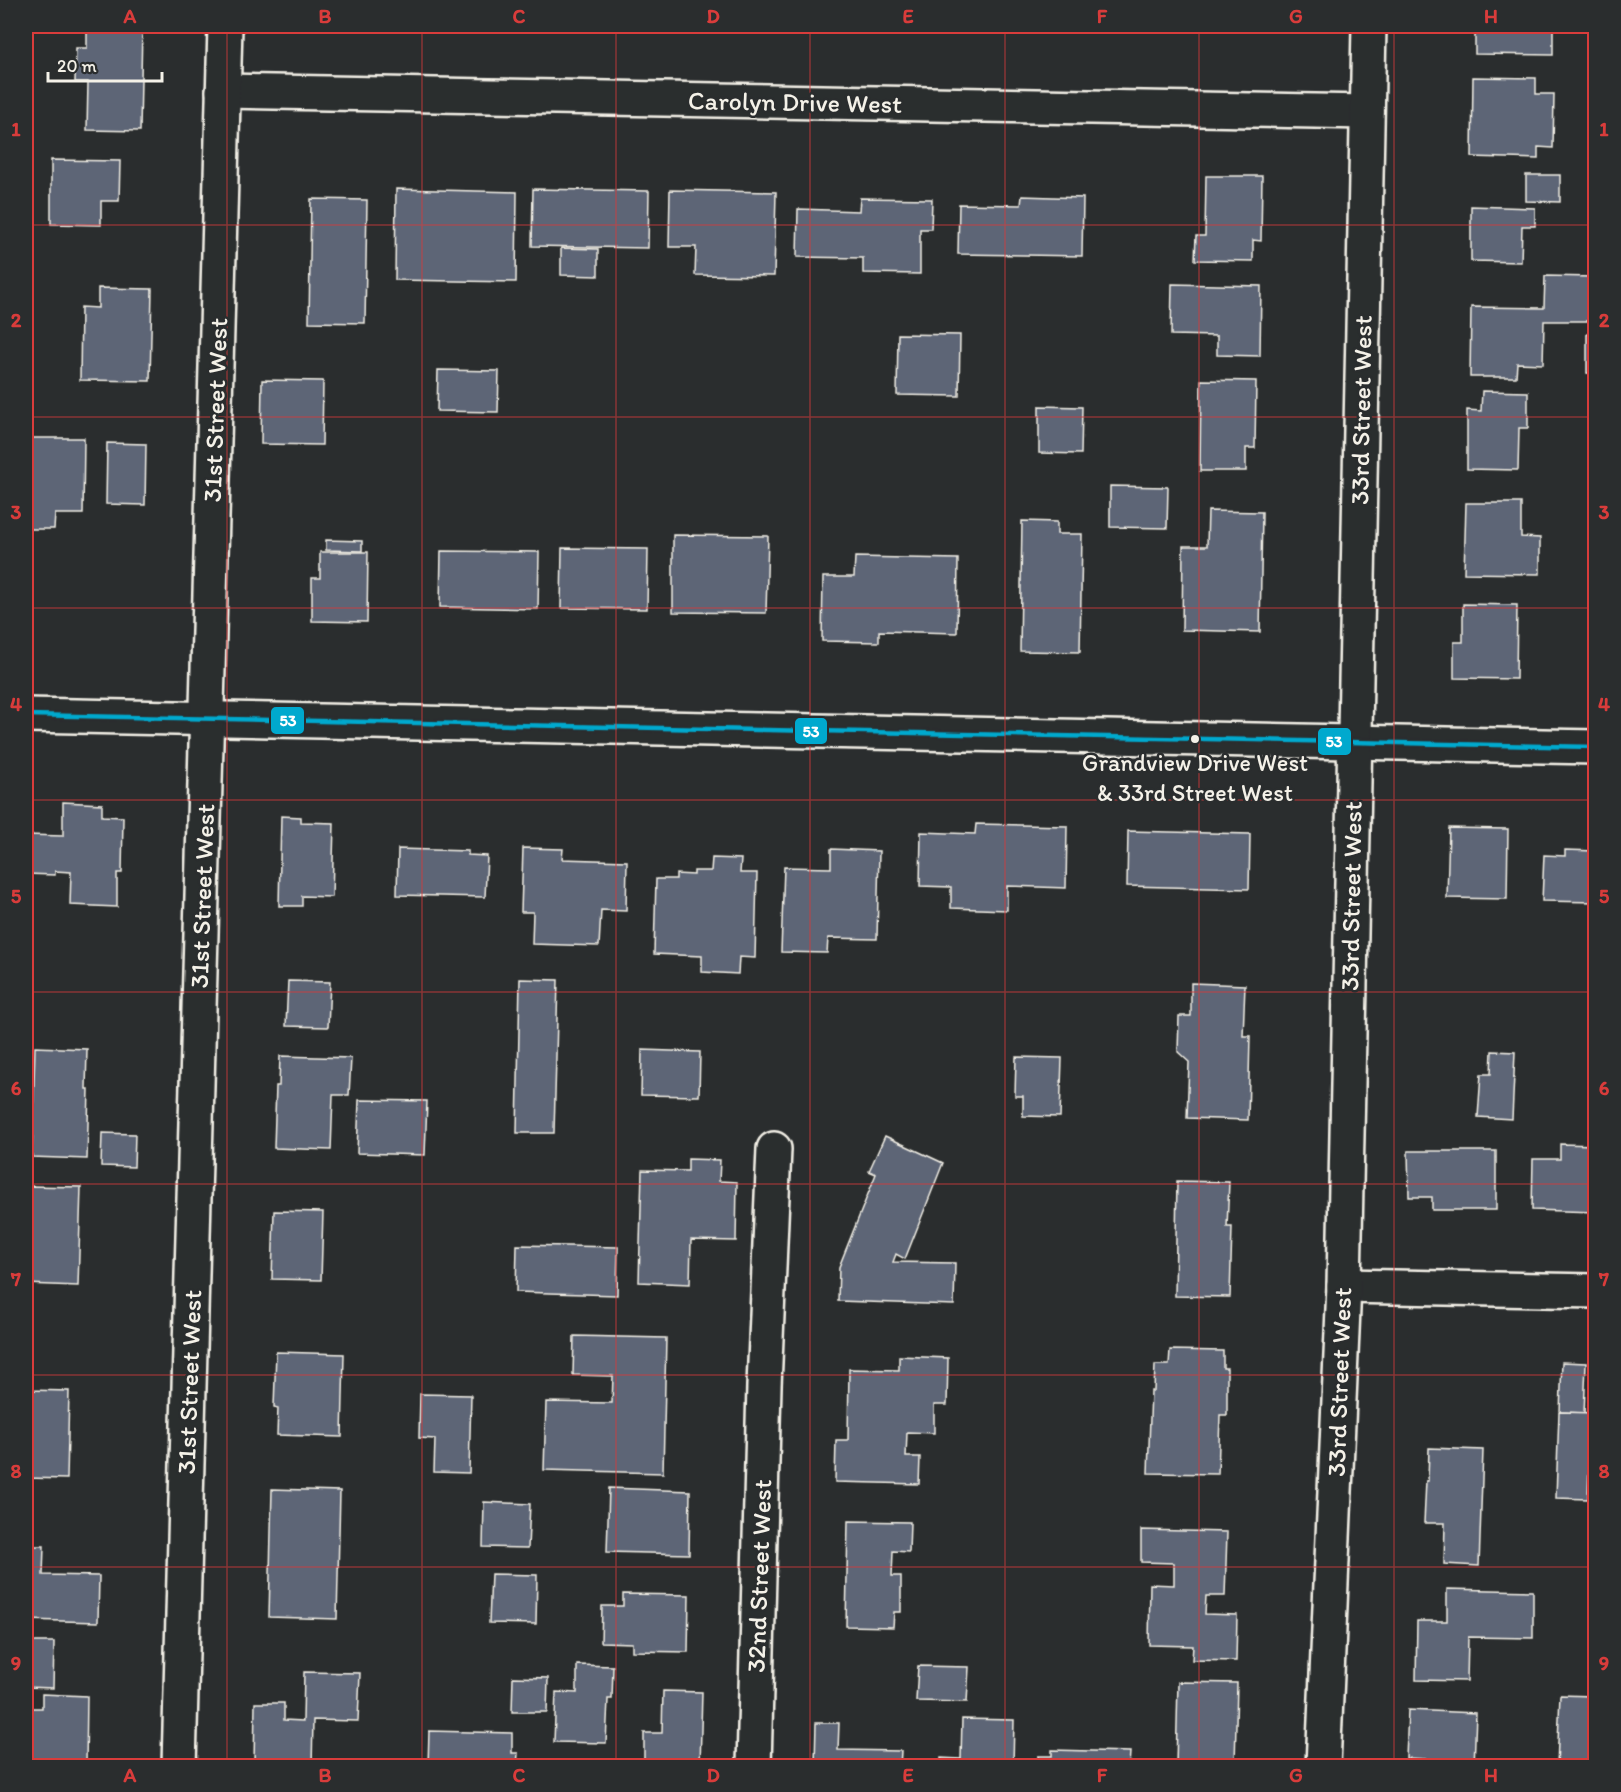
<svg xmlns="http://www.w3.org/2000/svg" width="1621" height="1792" viewBox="0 0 1621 1792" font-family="Itim,sans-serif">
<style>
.building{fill:#5d6576;stroke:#f4f1e8;stroke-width:1.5}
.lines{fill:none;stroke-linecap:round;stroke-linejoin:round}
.minor-casing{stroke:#f4f1e8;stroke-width:38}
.minor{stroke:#2a2d2e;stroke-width:33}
.bus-1-casing{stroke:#2a2d2e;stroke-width:9}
.bus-1{stroke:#00a9ce;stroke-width:4.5}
.grid{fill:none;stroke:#d93c3b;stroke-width:1.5;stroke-opacity:0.55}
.bus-dot{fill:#f4f1e8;stroke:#2a2d2e;stroke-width:2}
.labels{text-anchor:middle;stroke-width:5;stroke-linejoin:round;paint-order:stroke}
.bus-label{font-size:24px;fill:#f4f1e8;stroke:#2a2d2e}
.street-label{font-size:26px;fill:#f4f1e8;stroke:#2a2d2e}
.line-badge{stroke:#2a2d2e;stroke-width:2}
.badge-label{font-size:16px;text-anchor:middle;font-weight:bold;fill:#fff}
.neatline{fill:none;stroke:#d93c3b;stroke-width:2}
.grid-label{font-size:20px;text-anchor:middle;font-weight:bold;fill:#d93c3b}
</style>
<rect width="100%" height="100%" fill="#2a2d2e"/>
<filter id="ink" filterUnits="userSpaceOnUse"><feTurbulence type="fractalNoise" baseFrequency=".0167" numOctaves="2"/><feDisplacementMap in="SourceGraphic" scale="12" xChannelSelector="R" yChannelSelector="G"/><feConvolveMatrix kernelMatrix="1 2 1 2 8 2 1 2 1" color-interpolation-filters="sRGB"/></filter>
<g filter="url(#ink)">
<g class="building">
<path d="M87 26H142L140 131 87 130 88 82H75L76 48H87Z"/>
<path d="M1475 26H1553V55L1475 54Z"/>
<path d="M1473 77 1536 78V94H1554L1553 148 1538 147V159L1472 157Z"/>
<path d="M51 160 120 161 119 201H101V225L51 224Z"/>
<path d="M1526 175H1560V202L1526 201Z"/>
<path d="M1206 176H1262L1261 241 1253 240V261L1195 260 1196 236H1205Z"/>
<path d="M396 189 517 192 516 282 395 280Z"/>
<path d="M533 189 649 191 648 248 532 246Z"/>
<path d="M670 190 776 192 774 276 695 275 696 247H669Z"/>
<path d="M1022 196 1083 198 1082 256 958 254 959 204 1021 205Z"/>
<path d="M860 198 932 199 931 229H920V274L863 273V258L797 257 798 209 859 211Z"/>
<path d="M311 199 367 200 365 323 309 322Z"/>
<path d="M1471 206 1535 208V226H1522L1521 262 1471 261Z"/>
<path d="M561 248 598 249V276L561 275Z"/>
<path d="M1545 276 1593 277 1592 321H1544L1543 364 1517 363 1516 377H1470L1471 307 1544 308Z"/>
<path d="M1172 284 1261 286 1260 356 1217 355V336L1171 335Z"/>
<path d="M98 288 152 289 150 381 80 380 81 307 98 308Z"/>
<path d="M898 334 960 335 959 396 897 395Z"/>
<path d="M1587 334H1596V374L1587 373Z"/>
<path d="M438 370 499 371 498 412 437 411Z"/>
<path d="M262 380 323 381 322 445 261 444Z"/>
<path d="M1201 380 1256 381 1255 448H1246V471H1200Z"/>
<path d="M1482 391 1528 392V428H1519L1518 470 1467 469V410L1481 411Z"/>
<path d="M1039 406 1082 407 1081 454 1039 453Z"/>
<path d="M26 438H84L83 514H55L54 529H26Z"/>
<path d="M107 443 146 444 145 505 106 504Z"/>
<path d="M1110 486 1168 487 1167 528 1110 527Z"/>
<path d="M1466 503H1521V537L1540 538V574L1464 573Z"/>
<path d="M1208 511 1262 512 1260 632 1182 630 1183 546H1207Z"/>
<path d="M1022 521 1057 522V534H1082L1080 652 1020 651Z"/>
<path d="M673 535 768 536 766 613 673 612Z"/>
<path d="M326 540 362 541V551L326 550Z"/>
<path d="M562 548 648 549 647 609 561 608Z"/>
<path d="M441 551 539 552 538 609 440 607Z"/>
<path d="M320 552H368L367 622 312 621V578H320Z"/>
<path d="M855 557 958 559 957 633 879 631V642L822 641 823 577H854Z"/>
<path d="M1463 604 1517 605 1516 679 1454 678V642H1463Z"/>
<path d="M63 802 102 804V816L123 817 122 873H117V907L70 905 71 872 55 871V875L26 874V835L63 836Z"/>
<path d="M281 816 301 817V822L334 823 332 897 302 896V906H279Z"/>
<path d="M976 824 1067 826 1066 888 1007 886V910L951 908V887L920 886 921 832 975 834Z"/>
<path d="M1449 828 1508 829 1507 899 1447 898Z"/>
<path d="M1128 831 1250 834 1249 889 1127 886Z"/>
<path d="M523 848 563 849 562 859 627 861 626 911 601 910 599 946 532 944 533 912H521Z"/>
<path d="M398 849 468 851V855L487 856 485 897 397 895Z"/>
<path d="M831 849 879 851 877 939 828 938 827 953 781 952 784 867 831 868Z"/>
<path d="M1565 850 1596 851V902L1542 901 1544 855 1565 856Z"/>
<path d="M712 858 741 859 740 873H757L755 958 739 957 738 974 702 972V956L654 954 656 879H676V874L694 875V871H711Z"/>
<path d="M520 979 558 980 554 1133H517Z"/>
<path d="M288 981 330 982 328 1027 286 1026Z"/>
<path d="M1191 983 1245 985 1243 1036H1250L1248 1120 1187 1118 1189 1062 1178 1052 1179 1016H1191Z"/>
<path d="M35 1047 87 1049 86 1089H89L87 1159 32 1157Z"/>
<path d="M642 1050 700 1052 699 1096 641 1095Z"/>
<path d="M1492 1051 1515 1052 1512 1119 1478 1117 1481 1074H1491Z"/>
<path d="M280 1056 351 1058 349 1095H333L331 1150 274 1148 276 1086H279Z"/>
<path d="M1016 1057 1062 1058 1060 1117 1023 1116V1096H1015Z"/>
<path d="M359 1100 427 1101 425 1155 357 1153Z"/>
<path d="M102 1133 135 1134 134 1167 101 1166Z"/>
<path d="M885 1136 943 1163 905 1259 896 1254 893 1262 955 1263 954 1305 838 1301 839 1267 876 1174 869 1171Z"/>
<path d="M1560 1144 1596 1145V1212L1532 1210 1533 1159H1560Z"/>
<path d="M1408 1151H1496V1210H1432V1197H1409Z"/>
<path d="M688 1159 720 1160 719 1181 737 1182 736 1241 691 1240 690 1284 639 1282 642 1170 688 1171Z"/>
<path d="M1177 1181 1229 1182 1227 1227H1232L1230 1297 1175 1296Z"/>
<path d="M26 1186 81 1187 78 1286 26 1284Z"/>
<path d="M274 1211 323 1212 321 1280 272 1279Z"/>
<path d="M517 1245 618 1247 617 1295 516 1292Z"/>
<path d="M574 1336 666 1338 663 1473 544 1470 546 1402 612 1403 613 1376 573 1375Z"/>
<path d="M1170 1350 1223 1351V1368H1227V1415H1220L1218 1474 1148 1473 1151 1391H1154L1155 1365H1169Z"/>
<path d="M276 1352 344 1354 342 1437 277 1435 278 1408 274 1407Z"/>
<path d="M899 1356 948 1358 947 1405H934V1433L907 1432 906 1457H920L919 1484 835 1482 836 1440H848L849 1369 899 1370Z"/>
<path d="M1562 1362 1586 1363 1584 1413 1560 1412Z"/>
<path d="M26 1390 69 1391 67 1479 26 1478Z"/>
<path d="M420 1394 471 1395 469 1473 434 1472 435 1439 419 1438Z"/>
<path d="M1559 1412 1596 1413V1463H1589L1588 1499 1556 1498Z"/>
<path d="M1429 1448 1483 1450 1479 1566 1444 1564 1445 1523H1424L1426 1481H1428Z"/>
<path d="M609 1488 690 1491 689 1554 607 1552Z"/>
<path d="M272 1489 340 1491 337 1619 269 1617Z"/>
<path d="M484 1502 530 1504 528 1548 483 1547Z"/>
<path d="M848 1521 910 1522 909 1552 893 1551 892 1576H901V1612H894L893 1627 846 1626Z"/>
<path d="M1141 1530 1227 1532 1225 1596H1206L1205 1614 1237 1615 1236 1661 1192 1660 1193 1646 1149 1645 1150 1584 1174 1585V1563L1141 1562Z"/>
<path d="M26 1546H44L43 1575 99 1576 98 1622 26 1620Z"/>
<path d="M491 1574 537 1575 536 1624 489 1623Z"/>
<path d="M1447 1589 1533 1591V1638L1468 1637 1467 1681 1416 1680 1417 1621H1447Z"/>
<path d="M623 1594 689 1595 688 1652 632 1651V1643L601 1642 602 1606H623Z"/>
<path d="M26 1642H54L53 1688 26 1687Z"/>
<path d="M577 1665 613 1666 612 1699H608L606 1743 554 1742 556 1692 577 1693Z"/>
<path d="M918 1666 969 1667 967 1702 916 1701Z"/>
<path d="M304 1672 360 1673 358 1721 313 1720 312 1766H254L255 1703H284V1720L303 1721Z"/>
<path d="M513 1677 548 1678 547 1712H512Z"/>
<path d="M1178 1682 1237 1683 1235 1764H1226V1766H1176Z"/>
<path d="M663 1691 702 1692 700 1766H644V1733H662Z"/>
<path d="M42 1694 87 1696 86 1766H26V1708H42Z"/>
<path d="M1560 1695 1593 1696 1591 1740H1596V1766H1557Z"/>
<path d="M1408 1710 1476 1713 1474 1766H1428V1759L1406 1758Z"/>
<path d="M962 1719 1014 1720 1013 1766H941V1758L961 1759Z"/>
<path d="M816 1723H839L838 1750 901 1751 900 1766H815Z"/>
<path d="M429 1731 512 1733V1753H518L517 1766H428Z"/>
<path d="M1052 1750 1130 1752 1129 1766H1038V1756H1052Z"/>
</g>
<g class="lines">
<g class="minor-casing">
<g id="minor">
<path d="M223 91 1367 112"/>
<path d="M26 715 1596 747"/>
<path d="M1344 1286 1596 1291"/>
<path d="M179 1766 225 26"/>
<path d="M754 1766 764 1386 774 1149"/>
<path d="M1323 1766 1344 1286 1369 26"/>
</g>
</g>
<use href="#minor" class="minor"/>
<g class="bus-1-casing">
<path id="bus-1" d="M26 715 1596 747"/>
</g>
<use href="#bus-1" class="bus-1"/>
</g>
</g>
<path class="grid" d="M227 26V1766M422 26V1766M616 26V1766M810 26V1766M1005 26V1766M1199 26V1766M1394 26V1766M26 225H1596M26 417H1596M26 608H1596M26 800H1596M26 992H1596M26 1184H1596M26 1375H1596M26 1567H1596"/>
<circle class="bus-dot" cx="1195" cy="739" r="5"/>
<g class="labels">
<g class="bus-label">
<text x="1195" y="771">Grandview Drive West<tspan x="1195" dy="30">&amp; 33rd Street West</tspan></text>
</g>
<g class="street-label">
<text transform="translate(795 102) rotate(1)" y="9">Carolyn Drive West</text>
<text transform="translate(215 410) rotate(-88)" y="9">31st Street West</text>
<text transform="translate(1361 410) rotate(-89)" y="9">33rd Street West</text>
<text transform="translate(202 896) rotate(-88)" y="9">31st Street West</text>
<text transform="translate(1351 896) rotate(-89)" y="9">33rd Street West</text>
<text transform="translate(189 1382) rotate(-88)" y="9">31st Street West</text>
<text transform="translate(1339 1382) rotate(-88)" y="9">33rd Street West</text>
<text transform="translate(759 1576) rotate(-88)" y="9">32nd Street West</text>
</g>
</g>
<g class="line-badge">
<rect x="270" y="706" width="35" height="29" rx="6" fill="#00a9ce"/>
<rect x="794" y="717" width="34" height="28" rx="6" fill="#00a9ce"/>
<rect x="1317" y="727" width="35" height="29" rx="6" fill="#00a9ce"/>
</g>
<g class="badge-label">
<text x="288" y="726">53</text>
<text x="811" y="737">53</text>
<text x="1334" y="747">53</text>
</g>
<rect width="1621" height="1792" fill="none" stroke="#2a2d2e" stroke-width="66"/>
<path d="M48 72v9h114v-9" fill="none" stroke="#f4f1e8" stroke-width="3"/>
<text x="57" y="72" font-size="18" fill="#f4f1e8" stroke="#2a2d2e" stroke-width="4.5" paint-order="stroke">20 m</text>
<rect x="33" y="33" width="1555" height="1726" class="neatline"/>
<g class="grid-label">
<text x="130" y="23">A</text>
<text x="325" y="23">B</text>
<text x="519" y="23">C</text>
<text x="713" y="23">D</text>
<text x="908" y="23">E</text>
<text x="1102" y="23">F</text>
<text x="1296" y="23">G</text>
<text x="1491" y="23">H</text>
<text x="16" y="136">1</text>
<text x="1604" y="136">1</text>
<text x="16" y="327">2</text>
<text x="1604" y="327">2</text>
<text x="16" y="519">3</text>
<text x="1604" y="519">3</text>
<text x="16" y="711">4</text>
<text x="1604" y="711">4</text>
<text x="16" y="903">5</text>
<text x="1604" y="903">5</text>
<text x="16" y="1095">6</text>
<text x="1604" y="1095">6</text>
<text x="16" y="1286">7</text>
<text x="1604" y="1286">7</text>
<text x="16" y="1478">8</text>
<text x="1604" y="1478">8</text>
<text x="16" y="1670">9</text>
<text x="1604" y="1670">9</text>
<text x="130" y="1782">A</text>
<text x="325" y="1782">B</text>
<text x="519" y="1782">C</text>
<text x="713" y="1782">D</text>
<text x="908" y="1782">E</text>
<text x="1102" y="1782">F</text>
<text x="1296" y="1782">G</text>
<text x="1491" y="1782">H</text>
</g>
</svg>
